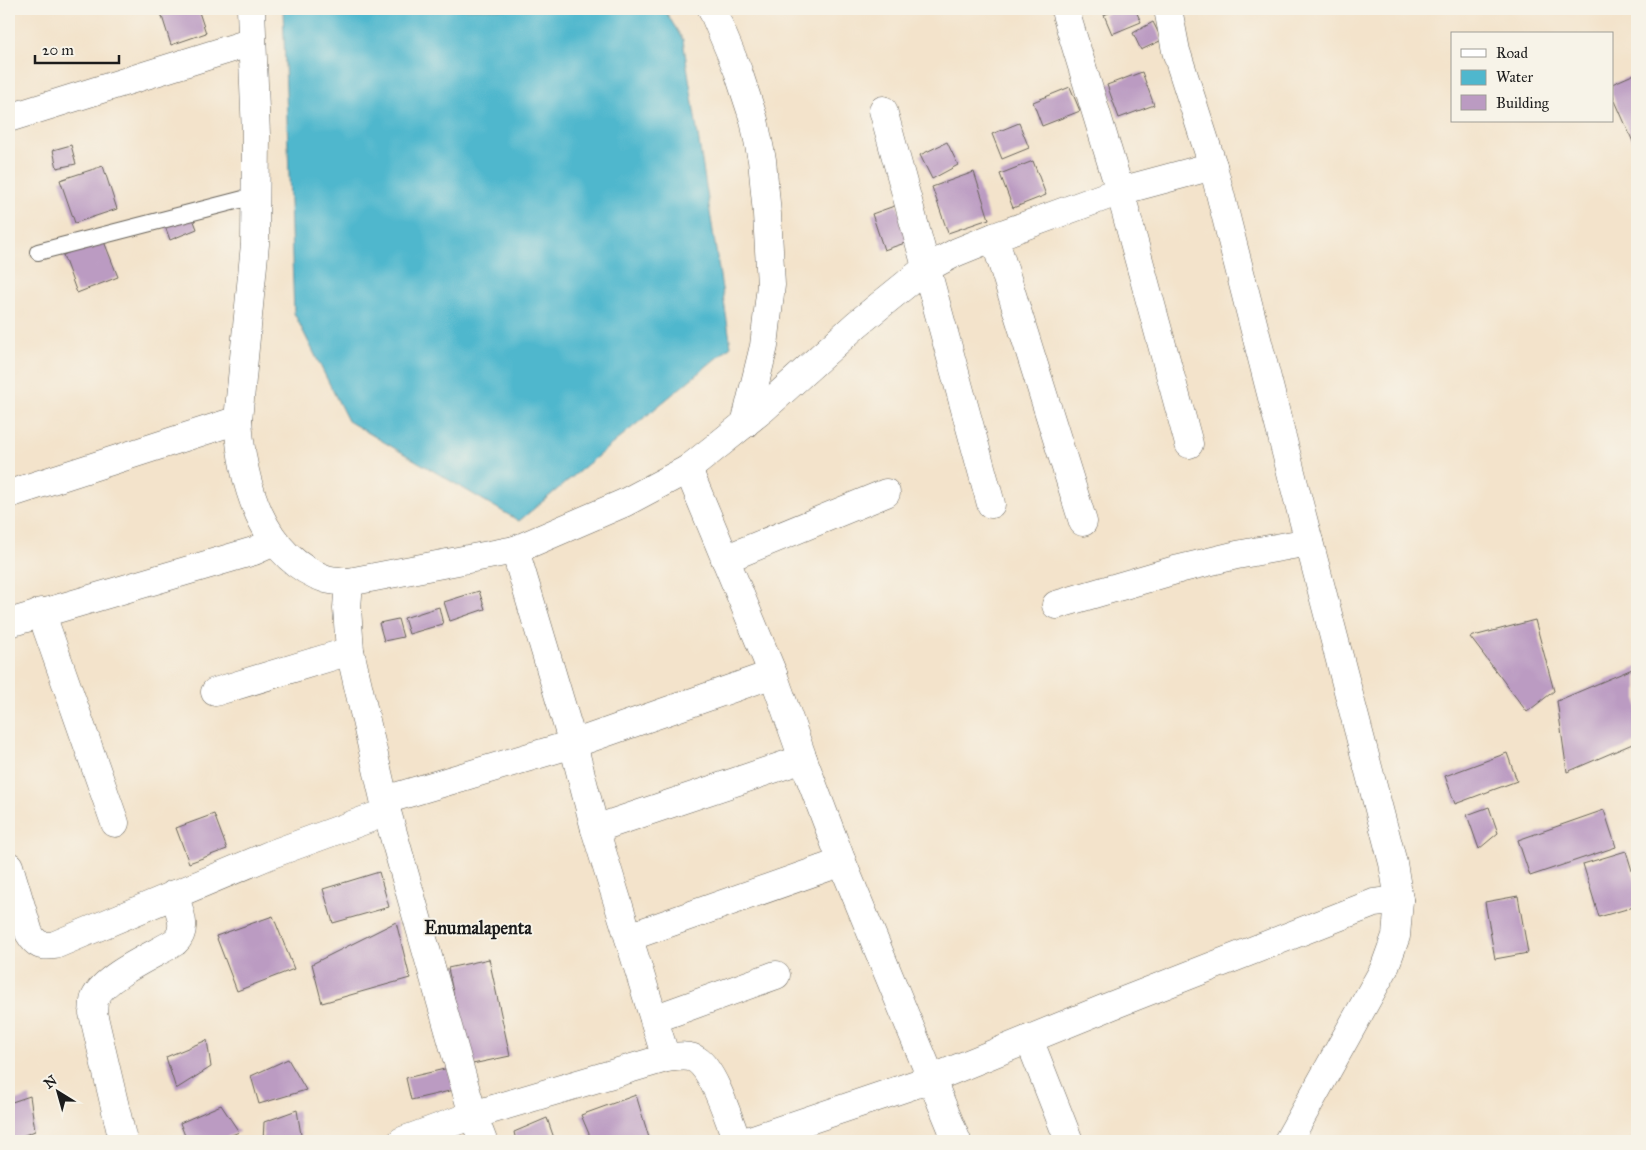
<svg xmlns="http://www.w3.org/2000/svg" width="1646" height="1150" viewBox="0 0 1646 1150" font-family="'IM FELL Great Primer',serif">
<style>
.water{fill:#4fb7cd;stroke:#366a74}
.building{fill:#bb9bc2}
.lines{fill:none;stroke-linecap:round;stroke-linejoin:round}
.lane-casing{stroke:#676259;stroke-width:18}
.street-casing{stroke:#676259;stroke-width:29}
.secondary-casing{stroke:#676259;stroke-width:29}
.lane{stroke:#fff;stroke-width:16}
.street{stroke:#fff;stroke-width:28}
.secondary{stroke:#fff;stroke-width:28}
.labels{text-anchor:middle;stroke-width:4;stroke-linejoin:round;paint-order:stroke}
.quarter-label{font-size:18px;font-weight:bold;fill:#1c1c1c;stroke:#f7f3e8}
</style>
<rect width="100%" height="100%" fill="#f7f3e8"/>
<filter id="ink" filterUnits="userSpaceOnUse"><feTurbulence type="fractalNoise" baseFrequency=".02" numOctaves="2"/><feDisplacementMap in="SourceGraphic" scale="10" xChannelSelector="R" yChannelSelector="G"/><feConvolveMatrix kernelMatrix="1 2 1 2 8 2 1 2 1" color-interpolation-filters="sRGB"/></filter>
<filter id="wash" filterUnits="userSpaceOnUse"><feTurbulence type="fractalNoise" baseFrequency=".0096" numOctaves="4" result="noise"/><feDisplacementMap in="SourceGraphic" scale="20" xChannelSelector="R" yChannelSelector="G"/><feGaussianBlur stdDeviation="1.12" result="paint"/><feColorMatrix in="noise" values="0 0 0 0 0 0 0 0 0 0 0 0 0 0 0 0 0 1.4 0 .05"/><feComposite in="paint" operator="in"/></filter>
<g filter="url(#wash)">
<rect width="100%" height="100%" fill="#f3e3cb"/>
<path class="water" d="M283 9H664L683 40 731 346 519 521 348 421 294 313Z"/>
<g id="blocks">
<g class="building">
<path d="M164 9H198L206 33 171 45 160 10Z"/>
<path d="M1118 9H1135L1141 22 1112 34 1104 15Z"/>
<path d="M1153 22 1162 40 1141 50 1133 33Z"/>
<path d="M1142 72 1154 105 1119 118 1107 85Z"/>
<path d="M1637 73V151L1612 94V84Z"/>
<path d="M1070 87 1080 111 1042 126 1033 102Z"/>
<path d="M1019 123 1029 148 1002 159 992 134Z"/>
<path d="M947 142 958 165 932 179 920 155Z"/>
<path d="M71 145 76 164 57 168 53 150Z"/>
<path d="M1033 161 1046 195 1013 208 1000 174Z"/>
<path d="M103 166 117 209 75 223 60 180Z"/>
<path d="M974 172 989 219 948 233 932 187Z"/>
<path d="M897 205 911 241 884 250 872 214Z"/>
<path d="M192 216 197 229 170 240 165 226Z"/>
<path d="M103 239 118 277 77 293 63 255Z"/>
<path d="M479 591 485 609 450 621 444 602Z"/>
<path d="M439 607 443 624 409 634 404 618Z"/>
<path d="M398 619 403 637 384 641 379 623Z"/>
<path d="M1535 620 1554 691 1527 712 1470 637Z"/>
<path d="M1637 667V742L1567 772 1557 701Z"/>
<path d="M1507 753 1517 781 1455 804 1445 776Z"/>
<path d="M1489 807 1498 833 1479 849 1467 815Z"/>
<path d="M1604 810 1616 847 1530 876 1518 840Z"/>
<path d="M214 814 227 849 189 863 176 828Z"/>
<path d="M1626 851 1637 887V906L1599 917 1583 864Z"/>
<path d="M379 872 389 907 333 923 323 889Z"/>
<path d="M1518 896 1528 953 1495 959 1485 902Z"/>
<path d="M273 916 294 969 237 991 216 936Z"/>
<path d="M396 922 410 978 322 1003 312 964Z"/>
<path d="M489 959 510 1056 468 1065 448 968Z"/>
<path d="M207 1040 211 1067 176 1089 166 1057Z"/>
<path d="M288 1059 306 1090 259 1104 251 1076Z"/>
<path d="M449 1068 454 1090 411 1100 406 1078Z"/>
<path d="M636 1095 650 1141H592L581 1115Z"/>
<path d="M30 1096 35 1131 9 1141V1103Z"/>
<path d="M221 1105 239 1132 218 1141H187L180 1123Z"/>
<path d="M297 1110 302 1141H263L264 1122Z"/>
<path d="M547 1118 555 1141H516L514 1132Z"/>
</g>
</g>
</g>
<g filter="url(#ink)">
<use href="#blocks" fill-opacity="0" stroke="#676259" stroke-width="1"/>
<g class="lines">
<g class="lane-casing">
<path id="lane" d="M38 252 255 196"/>
</g>
<g class="street-casing">
<g id="street">
<path d="M251 9 256 135 255 244 238 420C242 481 261 557 326 579 333 581 342 581 349 582L515 550 624 503 688 469 722 442 763 409 857 324 925 269 957 252 994 237 1120 191 1213 166"/>
<path d="M712 9 738 71 754 120 762 160 767 214 771 285 764 346 745 424"/>
<path d="M1066 14 1120 191 1189 444"/>
<path d="M883 110 991 504"/>
<path d="M9 118 252 42"/>
<path d="M994 237 1083 522"/>
<path d="M688 469 773 674 803 759 842 862 957 1141"/>
<path d="M9 494 238 420"/>
<path d="M515 550 573 744 595 829 666 1058"/>
<path d="M725 559 886 493"/>
<path d="M349 582 347 608 350 651 387 812 473 1115 483 1141"/>
<path d="M1056 605 1179 569 1237 555 1309 542"/>
<path d="M41 612 115 823"/>
<path d="M9 623 254 551 274 542"/>
<path d="M215 692 350 651"/>
<path d="M385 800 573 744 773 674"/>
<path d="M595 829 803 759"/>
<path d="M9 866 29 933C36 945 41 947 55 945L272 854 387 812"/>
<path d="M629 937 842 862"/>
<path d="M654 1019 776 975"/>
<path d="M1029 1039 1069 1141"/>
<path d="M123 1141 93 1013C94 1008 93 1002 95 998 105 976 154 955 175 942 189 929 179 911 174 894"/>
<path d="M402 1141 473 1115 666 1058C676 1057 689 1054 697 1060 715 1072 729 1121 737 1141"/>
<path d="M747 1141 931 1079 1113 1005 1374 903 1399 900"/>
</g>
</g>
<g class="secondary-casing">
<path id="secondary" d="M1168 9 1176 51 1213 166 1296 492 1393 863 1399 900 1396 936 1384 969 1288 1141"/>
</g>
<use href="#lane" class="lane"/>
<use href="#street" class="street"/>
<use href="#secondary" class="secondary"/>
</g>
</g>
<g class="labels">
<g class="quarter-label">
<text x="478" y="934">Enumalapenta</text>
</g>
</g>
<rect width="1646" height="1150" fill="none" stroke="#f7f3e8" stroke-width="30"/>
<rect x="1451" y="32" width="162" height="90" fill="#f7f3e8" stroke="#9f9d96"/>
<rect x="1461" y="49" width="25" height="8" fill="#ffffff" stroke="#9f9d96"/>
<text x="1496" y="58" font-size="15" fill="#1c1c1c">Road</text>
<rect x="1461" y="70" width="25" height="15" fill="#4fb7cd" stroke="#9f9d96"/>
<text x="1496" y="82" font-size="15" fill="#1c1c1c">Water</text>
<rect x="1461" y="95" width="25" height="15" fill="#bb9bc2" stroke="#9f9d96"/>
<text x="1496" y="108" font-size="15" fill="#1c1c1c">Building</text>
<g transform="translate(58 1092) rotate(323)" stroke="#f7f3e8" stroke-width="4" paint-order="stroke">
<path d="M0-4L9 19L0 12L-9 19Z" fill="#1c1c1c"/>
<text y="-8" font-size="14" font-weight="bold" text-anchor="middle" fill="#1c1c1c">N</text>
</g>
<path d="M35 55v8h84v-8" fill="none" stroke="#1c1c1c" stroke-width="2.5"/>
<text x="42" y="55" font-size="15" fill="#1c1c1c" stroke="#f7f3e8" stroke-width="4" paint-order="stroke">20 m</text>
</svg>
